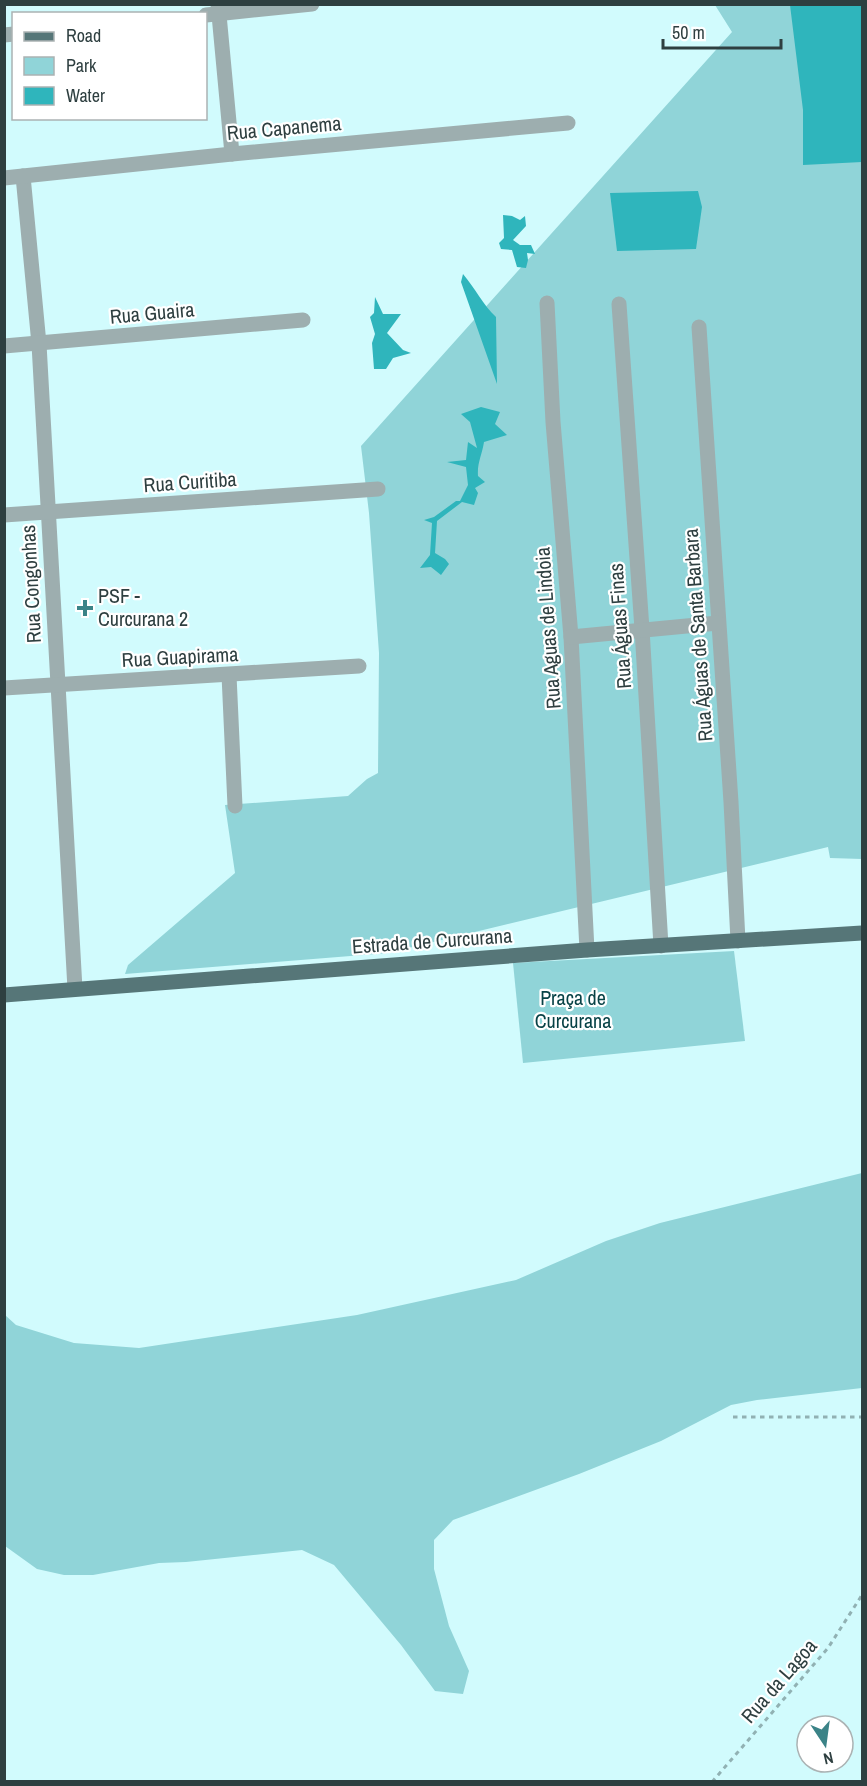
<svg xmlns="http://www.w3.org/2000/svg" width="867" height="1786" viewBox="0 0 867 1786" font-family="'Archivo Narrow',sans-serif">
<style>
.green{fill:#90d4d8}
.water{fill:#2fb5bc}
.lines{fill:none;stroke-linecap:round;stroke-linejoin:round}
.path{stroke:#91b1b3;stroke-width:3;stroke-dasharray:4.5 4.5;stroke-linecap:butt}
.street{stroke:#9daeaf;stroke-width:15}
.primary{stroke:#567678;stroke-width:15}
.poi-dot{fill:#3b8387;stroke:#fff;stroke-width:2}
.labels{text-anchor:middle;stroke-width:4.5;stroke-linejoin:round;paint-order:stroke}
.street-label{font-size:20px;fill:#2e3f40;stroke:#fff}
.poi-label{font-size:20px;fill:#2e3f40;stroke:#fff;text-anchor:start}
.park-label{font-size:20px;fill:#074246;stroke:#fff}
</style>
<rect width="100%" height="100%" fill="#d1fbfd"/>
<g class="green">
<path d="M715 5H862V859L830 858 828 847 388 953 125 974 128 965 235 873 225 805 348 796 367 779 378 773 379 653 369 513 361 446 732 32Z"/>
<path d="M734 951 745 1041 523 1063 513 963Z"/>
<path d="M862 1173V1388L757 1400 731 1405 661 1441 579 1474 453 1520 434 1540V1569L449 1626 469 1671 463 1694 435 1691 401 1645 334 1565 302 1550 186 1562 159 1563 93 1575H64L37 1569 5 1546V1315L16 1325 74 1343 139 1348 357 1315 516 1280 606 1241 660 1223Z"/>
</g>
<g class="water">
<path d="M790 5H862V162L803 165V110Z"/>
<path d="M698 191 702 207 696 249 617 251 610 193Z"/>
<path d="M503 215 512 216 520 220 525 216 526 226 513 240 520 245H531L535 254 527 253 528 260 526 268 517 267 512 250 501 249 499 243 504 238Z"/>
<path d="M463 274C475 288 483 305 496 317L497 384 461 282Z"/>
<path d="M375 297 383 314H401L387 333 403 350 411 353 393 358 386 369H374L372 343 375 334 370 317 374 313Z"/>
<path d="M481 407 500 412 495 424 507 435 484 442C482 455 477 463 478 476L485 482 475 488 478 493 474 505 462 502 437 521 435 553 445 559 449 564 441 575 431 567 420 568 430 555 432 523 424 520 434 517 456 501H460L468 485 466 467 447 462 466 460 468 442 477 448 470 422 461 414Z"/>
</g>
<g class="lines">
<g class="path">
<path d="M733 1417H862"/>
<path d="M712 1782 828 1648 862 1595"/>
</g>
<g class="street">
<path d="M218 4 232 154"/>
<path d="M206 15 312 4"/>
<path d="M4 35 14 34"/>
<path d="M23 176 39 344 75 989"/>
<path d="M4 178 232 154 568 123"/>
<path d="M547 303 553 422 571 637 587 950"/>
<path d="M619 304 642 629 661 946"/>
<path d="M699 327 731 802 738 941"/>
<path d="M4 346 303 320"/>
<path d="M4 515 378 489"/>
<path d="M571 637 718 623"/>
<path d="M229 675 235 806"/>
<path d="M4 688 359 666"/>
</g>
<path class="primary" d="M4 995 587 950 862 933"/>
</g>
<path class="poi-dot" d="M82 599h6v6h6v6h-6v6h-6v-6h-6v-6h6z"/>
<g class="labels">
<g class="street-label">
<text transform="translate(284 128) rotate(-5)" y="7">Rua Capanema</text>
<text transform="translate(152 313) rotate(-5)" y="7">Rua Guaira</text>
<text transform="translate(190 482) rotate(-4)" y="7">Rua Curitiba</text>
<text transform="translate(31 584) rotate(-93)" y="7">Rua Congonhas</text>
<text transform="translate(620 626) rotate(-94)" y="7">Rua Águas Finas</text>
<text transform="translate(548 628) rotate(-94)" y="7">Rua Aguas de Lindoia</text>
<text transform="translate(698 635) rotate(-94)" y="7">Rua Águas de Santa Barbara</text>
<text transform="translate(180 657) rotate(-3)" y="7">Rua Guapirama</text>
<text transform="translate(432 941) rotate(-4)" y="7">Estrada de Curcurana</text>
<text transform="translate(779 1681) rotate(-49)" y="7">Rua da Lagoa</text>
</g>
<g class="poi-label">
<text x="98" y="603">PSF -<tspan x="98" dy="23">Curcurana 2</tspan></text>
</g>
<g class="park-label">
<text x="573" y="1005">Praça de<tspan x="573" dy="23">Curcurana</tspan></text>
</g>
</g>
<rect width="867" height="1786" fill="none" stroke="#2e3f40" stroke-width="12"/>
<rect x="12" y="12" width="195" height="108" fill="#ffffff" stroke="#abb2b3" stroke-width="1.5"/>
<rect x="24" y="32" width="30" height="9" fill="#567678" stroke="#abb2b3" stroke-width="1.5"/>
<text x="66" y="42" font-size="18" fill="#2e3f40">Road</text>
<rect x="24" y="57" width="30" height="18" fill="#90d4d8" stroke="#abb2b3" stroke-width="1.5"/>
<text x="66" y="72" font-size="18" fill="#2e3f40">Park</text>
<rect x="24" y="87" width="30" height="18" fill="#2fb5bc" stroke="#abb2b3" stroke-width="1.5"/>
<text x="66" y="102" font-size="18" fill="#2e3f40">Water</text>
<g transform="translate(825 1744) rotate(167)"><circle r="28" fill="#ffffff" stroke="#abb2b3" stroke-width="1.5"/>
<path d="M0-4.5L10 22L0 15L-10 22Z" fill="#3b8387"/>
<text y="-9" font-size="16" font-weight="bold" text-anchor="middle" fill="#2e3f40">N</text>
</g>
<path d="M663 39v9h118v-9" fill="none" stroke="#2e3f40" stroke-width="3"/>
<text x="672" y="39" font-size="18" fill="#2e3f40" stroke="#ffffff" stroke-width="4.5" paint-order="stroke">50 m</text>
</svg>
